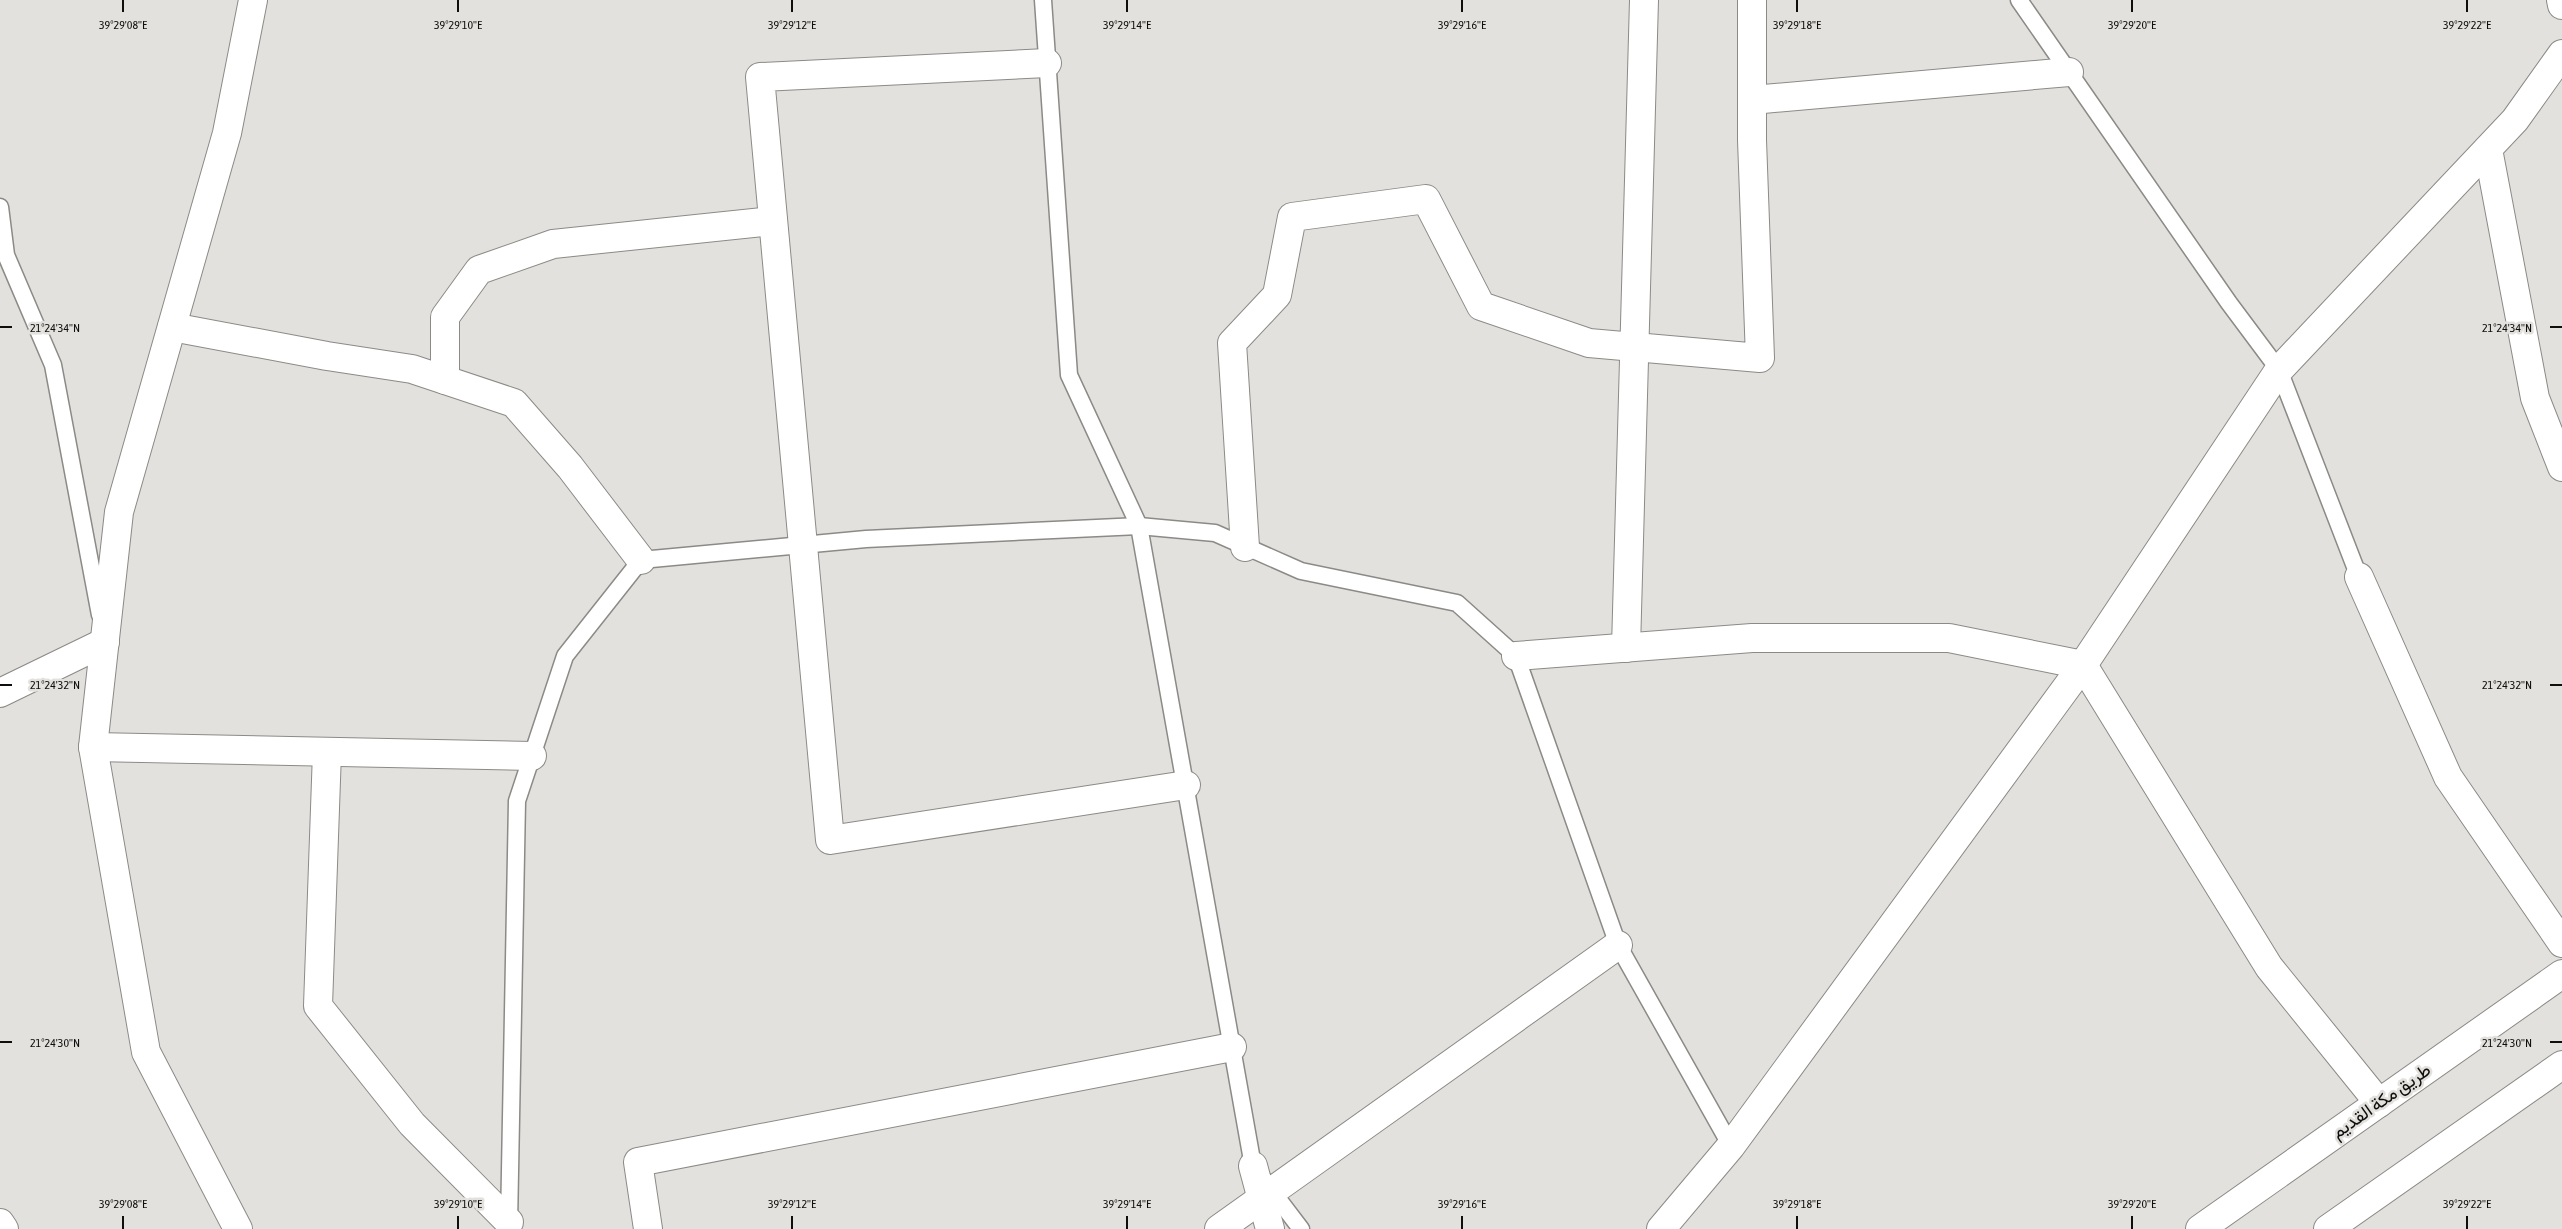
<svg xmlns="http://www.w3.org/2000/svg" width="2562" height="1229" viewBox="0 0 2562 1229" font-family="'Asap Condensed',Vazirmatn,sans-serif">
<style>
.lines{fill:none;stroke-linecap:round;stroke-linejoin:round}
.service-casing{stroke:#8c8a86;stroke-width:19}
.minor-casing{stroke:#8c8a86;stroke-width:30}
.trunk-casing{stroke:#8c8a86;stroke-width:30}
.service{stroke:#fff;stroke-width:16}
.minor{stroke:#fff;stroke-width:28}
.trunk{stroke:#fff;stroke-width:28}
.ticks{fill:none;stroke:#0f0e0d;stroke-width:2}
.labels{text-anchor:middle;stroke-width:5;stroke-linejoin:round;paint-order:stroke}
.street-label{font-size:18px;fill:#0f0e0d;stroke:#e3e1dd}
.ticks-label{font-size:12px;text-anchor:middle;fill:#0f0e0d;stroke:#e3e1dd;stroke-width:5;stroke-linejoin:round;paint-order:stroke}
</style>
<rect width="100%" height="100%" fill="#e3e1dd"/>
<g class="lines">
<g class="service-casing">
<g id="service">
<path d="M1043 0 1069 375 1139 526 1253 1166 1301 1229"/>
<path d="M2019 0 2229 303 2279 370 2359 577"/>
<path d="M0 207 6 255 53 365 100 615"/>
<path d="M509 1224 517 801 565 656 641 560 866 539 1139 526 1215 533 1301 571 1457 603 1516 656 1618 945 1731 1146"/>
</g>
</g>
<g class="minor-casing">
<g id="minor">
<path d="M2561 0 2562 5"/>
<path d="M1047 63 760 77 830 840 1186 785"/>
<path d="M1752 100 2069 72"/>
<path d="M2488 149 2535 398 2562 467"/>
<path d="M172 327 327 356 412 369 514 403 570 467 641 560"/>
<path d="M445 380V317L479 270 553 244 773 221"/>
<path d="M1245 547 1232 343 1277 295 1292 217 1426 199 1481 306 1589 343 1760 358 1752 140V0"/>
<path d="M2359 577 2448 777 2562 943"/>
<path d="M1626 648 1644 0"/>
<path d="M1516 656 1752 638H1949L2083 665 2269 967 2379 1103"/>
<path d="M0 693 105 642"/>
<path d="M93 747 532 756"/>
<path d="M327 752 318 1006 412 1124 509 1222"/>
<path d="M1253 1166 1270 1229"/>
<path d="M0 1223 4 1229"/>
<path d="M238 1229 146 1052 93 747 119 512 227 133 253 0"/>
<path d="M648 1229 638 1162 1232 1047"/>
<path d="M1219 1229 1618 945"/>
<path d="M1661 1229 1731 1146 2083 665 2279 370 2515 120 2562 54"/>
</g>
</g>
<g class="trunk-casing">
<g id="trunk">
<path d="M2200 1229 2562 974"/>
<path d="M2328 1229 2562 1065"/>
</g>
</g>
<use href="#service" class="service"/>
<use href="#minor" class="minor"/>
<use href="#trunk" class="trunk"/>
</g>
<path class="ticks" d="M123 0V12M458 0V12M792 0V12M1127 0V12M1462 0V12M1797 0V12M2132 0V12M2467 0V12M0 327H12M2550 327H2562M0 685H12M2550 685H2562M0 1042H12M2550 1042H2562M123 1216V1229M458 1216V1229M792 1216V1229M1127 1216V1229M1462 1216V1229M1797 1216V1229M2132 1216V1229M2467 1216V1229"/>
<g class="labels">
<g class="street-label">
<text transform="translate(2381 1101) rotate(-35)" y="6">طريق مكة القديم</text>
</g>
</g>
<g class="ticks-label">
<text x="123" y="29">39°29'08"E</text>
<text x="458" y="29">39°29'10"E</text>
<text x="792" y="29">39°29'12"E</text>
<text x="1127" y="29">39°29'14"E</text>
<text x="1462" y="29">39°29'16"E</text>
<text x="1797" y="29">39°29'18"E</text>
<text x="2132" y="29">39°29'20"E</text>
<text x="2467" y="29">39°29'22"E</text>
<text x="55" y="332">21°24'34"N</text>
<text x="2507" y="332">21°24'34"N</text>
<text x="55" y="689">21°24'32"N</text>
<text x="2507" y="689">21°24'32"N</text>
<text x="55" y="1047">21°24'30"N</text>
<text x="2507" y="1047">21°24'30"N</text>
<text x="123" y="1208">39°29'08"E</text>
<text x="458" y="1208">39°29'10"E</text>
<text x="792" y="1208">39°29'12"E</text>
<text x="1127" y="1208">39°29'14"E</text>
<text x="1462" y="1208">39°29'16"E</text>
<text x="1797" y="1208">39°29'18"E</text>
<text x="2132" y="1208">39°29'20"E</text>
<text x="2467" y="1208">39°29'22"E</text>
</g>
</svg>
